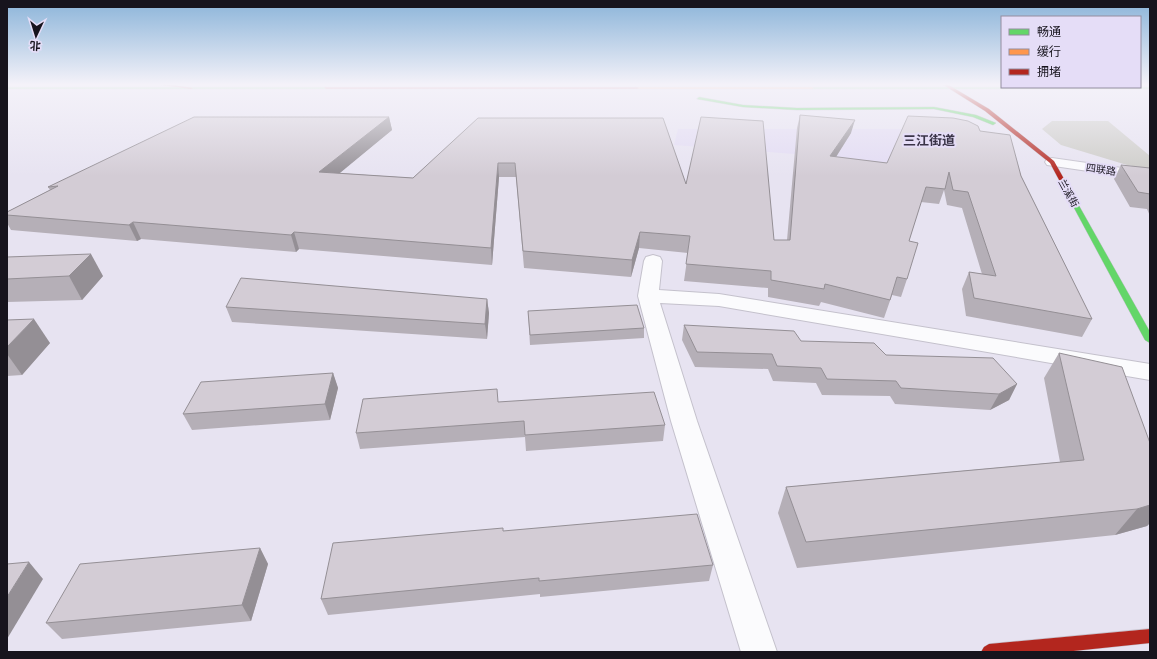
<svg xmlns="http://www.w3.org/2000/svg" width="1157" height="659" viewBox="0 0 1157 659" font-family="'DejaVu Sans','Noto Sans SC',sans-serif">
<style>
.built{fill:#e2dbf3}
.green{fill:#cdccc8}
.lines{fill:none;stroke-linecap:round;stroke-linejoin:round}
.street-casing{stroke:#c4c1cc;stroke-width:2}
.fast-casing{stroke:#c4c1cc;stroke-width:1}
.slow-casing{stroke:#c4c1cc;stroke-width:1}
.jam-casing{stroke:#c4c1cc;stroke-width:1}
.street{fill:#fbfbfd;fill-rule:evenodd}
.fast{fill:#63d668;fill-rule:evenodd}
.slow{fill:#ff974d;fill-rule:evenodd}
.jam{fill:#b3261e;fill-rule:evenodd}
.wall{fill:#b5afb7}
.shaded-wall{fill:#948f95}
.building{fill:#d3ccd5;stroke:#948f95}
.labels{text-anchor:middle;stroke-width:4;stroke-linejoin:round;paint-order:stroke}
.far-street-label{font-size:10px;fill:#17141d;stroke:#e5ddf7}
.far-district-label{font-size:13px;font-weight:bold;fill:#3a3448;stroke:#e5ddf7}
</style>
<rect width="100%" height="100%" fill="#e7e3f1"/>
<path class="built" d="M678 129H949L1024 184 841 163 794 154 674 145Z"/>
<path class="green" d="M1052 121H1108L1150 156V169L1127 165 1061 145 1042 129Z"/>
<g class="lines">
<g class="street-casing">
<g id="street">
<path d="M1052 158 1150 172V180L1047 165 1045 162 1047 159Z"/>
<path d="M653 255 660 257 662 261 659 290 719 294 1150 364V380L719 306 660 303 697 421 777 652H741L671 421 638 296 644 261 646 257Z"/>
</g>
</g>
<g class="fast-casing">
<g id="fast">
<path d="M7 87H326L328 88 326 89H7Z"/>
<path d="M812 87H1150V89H810Z"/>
<path d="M699 97 743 105 797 108 934 107 976 115 996 123 993 125 973 117 934 109 797 110 743 107 697 99Z"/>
<path d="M1075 202 1078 204 1150 332V343L1145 340 1072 204Z"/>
</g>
</g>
<g class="slow-casing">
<path id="slow" d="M635 87H812L814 88 812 89H637Z"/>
</g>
<g class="jam-casing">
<g id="jam">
<path d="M155 84H166L193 88 191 89Z"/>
<path d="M942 84H947L989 109 1054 161 1078 204 1077 205H1073L1072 204 1050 163 985 111Z"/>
<path d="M324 87H637L639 88 637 89H326Z"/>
<path d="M1150 629V643L1064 652H981L984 647 989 644Z"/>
</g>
</g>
<use href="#street" class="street"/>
<use href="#fast" class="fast"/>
<use href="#slow" class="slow"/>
<use href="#jam" class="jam"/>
</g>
<g class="wall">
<path d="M800 115 851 133 836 157 887 163 980 131 1021 176 1092 319 1082 337 966 316 962 289 969 272 982 274 962 208 947 205 944 190 939 204 921 202 909 241 907 279 901 297 892 295 884 318 821 302 819 306 768 297V288L684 281 688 253 639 248 631 277 524 268 516 177H499L492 265 299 249 296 252 141 239 137 241 11 230 7 223V212L50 190 48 187 389 117 392 130 339 173 413 178 478 118 686 184 774 240H787L797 128Z"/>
<path d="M1121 165 1150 168V216L1147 209 1130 207 1114 179Z"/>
<path d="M7 257 103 276 82 300 7 302Z"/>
<path d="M487 299 489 313 487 339 232 322 226 307Z"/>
<path d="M528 311 644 328V338L530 345Z"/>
<path d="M7 320 50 343 22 375 7 376Z"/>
<path d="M684 325 801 341 886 355 1017 384 1009 400 990 410 895 404 890 396 822 395 816 383 773 381 768 369 695 367 682 340Z"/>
<path d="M1059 353 1150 443V523L1147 526 1115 535 797 568 778 513 786 487 1060 462 1044 378Z"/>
<path d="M333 373 338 388 330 420 192 430 183 414Z"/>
<path d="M499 402 665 425 663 441 526 451 525 437 360 449 356 433Z"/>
<path d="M503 531 713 565 709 581 540 597V594L328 615 321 599Z"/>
<path d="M260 548 268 564 251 621 62 639 46 623Z"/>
</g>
<g class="shaded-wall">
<path d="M389 117 392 130 323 187 319 172Z"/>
<path d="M855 120 851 133 827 171 830 156Z"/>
<path d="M498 163 499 177 492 265 491 248Z"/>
<path d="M133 222 141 239 137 241 129 225Z"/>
<path d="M294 232 299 249 296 252 291 235Z"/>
<path d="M640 232 639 248 631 277 632 260Z"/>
<path d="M91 254 103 276 82 300 69 276Z"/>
<path d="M487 299 489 313 487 339 485 324Z"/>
<path d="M34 319 50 343 22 375 7 354V347Z"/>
<path d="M333 373 338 388 330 420 325 404Z"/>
<path d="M1017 384 1009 400 990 410 999 394Z"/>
<path d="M1150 505V523L1147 526 1115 535 1137 509Z"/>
<path d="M260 548 268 564 251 621 242 605Z"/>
<path d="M29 562 43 579 7 639V597Z"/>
</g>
<g class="building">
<path d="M800 115 855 120 830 156 887 163 908 116 953 118 968 121 978 126 980 131 1010 135 1021 176 1092 319 974 298 969 272 996 276 968 192 953 190 949 172 945 189 926 187 909 241 918 243 907 279 897 277 890 300 825 284 824 289 771 280V271L686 264 690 236 640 232 632 260 523 251 515 163H498L491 248 294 232 291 235 133 222 129 225 7 215V212L58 186 48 187 194 117H389L319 172 413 178 478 118H663L686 184 701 117 763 121 774 240H790Z"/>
<path d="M1121 165 1150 168V194L1138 192Z"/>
<path d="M91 254 69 276 7 279V257Z"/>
<path d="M241 278 487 299 485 324 226 307Z"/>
<path d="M637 305 644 328 530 335 528 311Z"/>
<path d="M34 319 7 347V320Z"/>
<path d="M684 325 794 331 801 341 874 343 886 355 993 358 1017 384 999 394 901 388 896 381 827 379 821 368 777 366 772 354 697 352Z"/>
<path d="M1059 353 1122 367 1150 443V505L1137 509 806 542 786 487 1084 460Z"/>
<path d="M333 373 325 404 183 414 201 382Z"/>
<path d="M497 389 498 402 654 392 665 425 525 435 524 421 356 433 363 399Z"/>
<path d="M697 514 713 565 539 581V578L321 599 333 543 503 528V531Z"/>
<path d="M260 548 242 605 46 623 80 564Z"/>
<path d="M29 562 7 597V564Z"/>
</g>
<linearGradient id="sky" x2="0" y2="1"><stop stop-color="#8bb4d9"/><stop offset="0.48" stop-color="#f4f2f9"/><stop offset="1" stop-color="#f4f2f9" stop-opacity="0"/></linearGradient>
<rect width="1157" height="176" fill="url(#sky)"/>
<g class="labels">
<g class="far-street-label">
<text transform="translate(1101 169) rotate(8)" y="4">四联路</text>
<text transform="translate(1069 193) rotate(61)" y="4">兰溪街</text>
</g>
<g class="far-district-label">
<text x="929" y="145">三江街道</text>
</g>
</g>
<rect width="1157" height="659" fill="none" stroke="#17141d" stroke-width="16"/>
<rect x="1001" y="16" width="140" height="72" fill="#e5ddf7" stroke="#938da0"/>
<rect x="1009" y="29" width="20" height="6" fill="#63d668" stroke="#938da0"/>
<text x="1037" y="36" font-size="12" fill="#17141d">畅通</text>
<rect x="1009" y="49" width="20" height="6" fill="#ff974d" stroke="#938da0"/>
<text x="1037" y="56" font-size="12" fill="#17141d">缓行</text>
<rect x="1009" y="69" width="20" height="6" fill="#b3261e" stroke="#938da0"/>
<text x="1037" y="76" font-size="12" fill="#17141d">拥堵</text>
<g transform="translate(36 36) rotate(184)" stroke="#e5ddf7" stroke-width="3" paint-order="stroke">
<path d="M0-3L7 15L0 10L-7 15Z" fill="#17141d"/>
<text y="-6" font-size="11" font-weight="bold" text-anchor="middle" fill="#17141d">北</text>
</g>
</svg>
